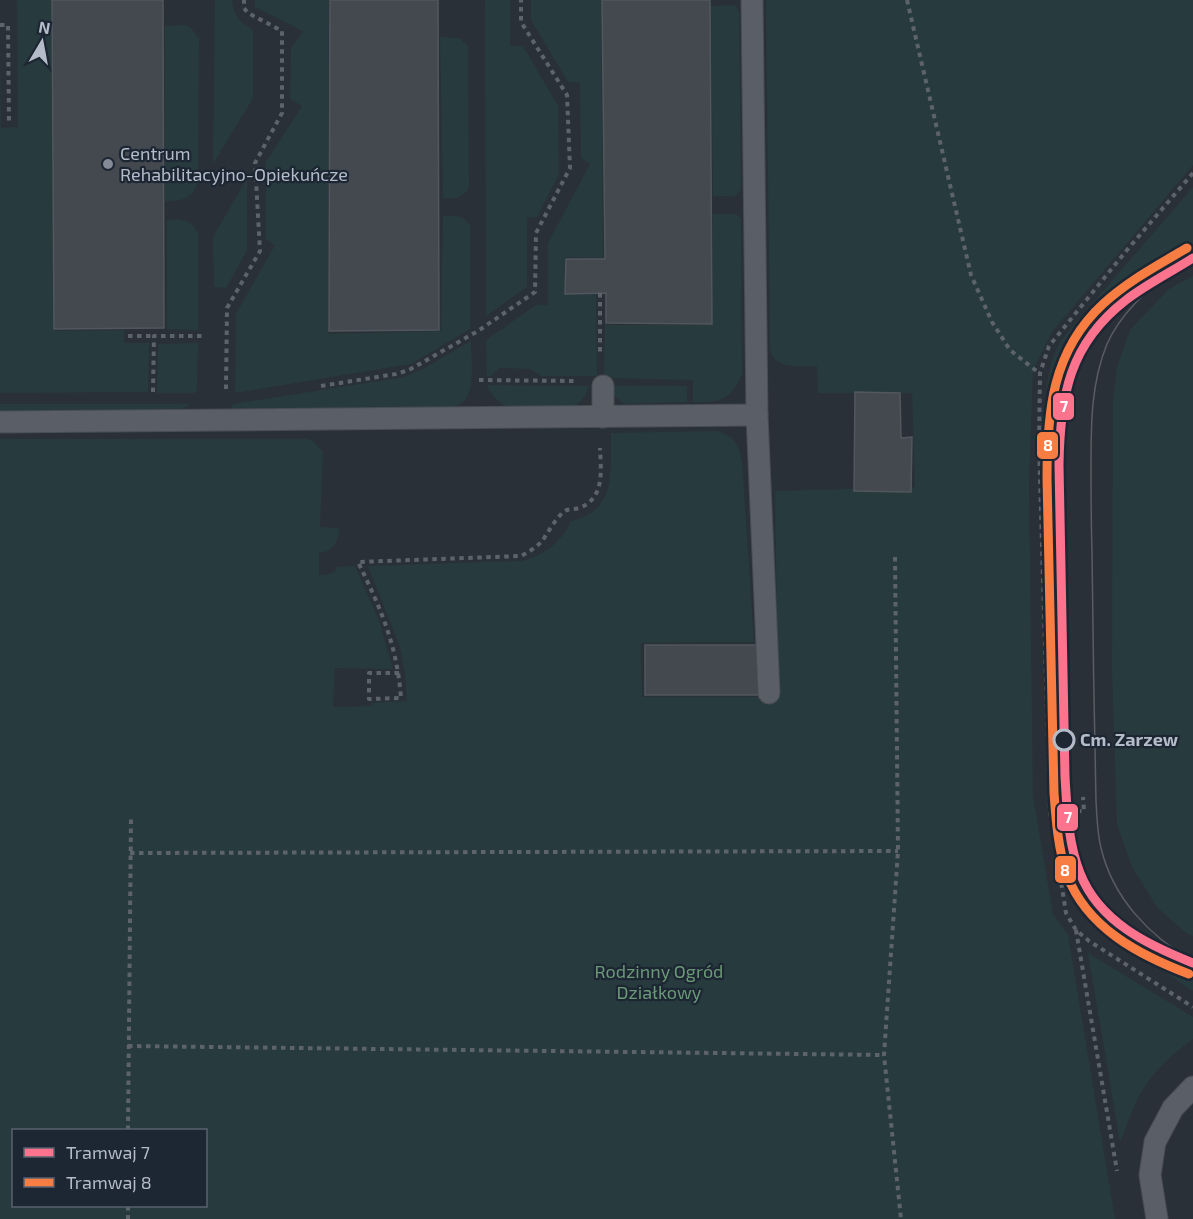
<svg xmlns="http://www.w3.org/2000/svg" width="1193" height="1219" viewBox="0 0 1193 1219" font-family="'Exo 2',sans-serif">
<style>
.green{fill:#273a3e;fill-rule:evenodd}
.building{fill:#444950;stroke:#52575f;stroke-width:1.5}
.lines{fill:none;stroke-linecap:round;stroke-linejoin:round}
.service-casing{stroke:#484c53;stroke-width:23}
.path{stroke:#5d636a;stroke-width:4;stroke-dasharray:4.5 4.5;stroke-linecap:butt}
.service{stroke:#5a5e66;stroke-width:21}
.tram{stroke:#595d64;stroke-width:1.5}
.tram-1-casing{stroke:#1d2633;stroke-width:14}
.tram-2-casing{stroke:#1d2633;stroke-width:14}
.tram-1{stroke:#fc738d;stroke-width:9}
.tram-2{stroke:#f77d43;stroke-width:9}
.poi-dot{fill:#848b96;stroke:#1d2633;stroke-width:2}
.stop-dot{fill:#1d2633;stroke:#b4bcc9;stroke-width:3}
.labels{text-anchor:middle;stroke-width:4.5;stroke-linejoin:round;paint-order:stroke}
.poi-label{font-size:18px;fill:#b4bcc9;stroke:#1d2633;text-anchor:start}
.stop-label{font-size:18px;font-weight:bold;fill:#b4bcc9;stroke:#1d2633;text-anchor:start}
.park-label{font-size:18px;fill:#6b9a76;stroke:#1d2633}
.line-badge{stroke:#1d2633;stroke-width:2}
.badge-label{font-size:16px;text-anchor:middle;font-weight:bold;fill:#fff}
</style>
<rect width="100%" height="100%" fill="#2a3038"/>
<g class="green">
<path d="M17 0H51L54 331 124 330V343H149L148 392 0 393V32L1 128 18 127Z"/>
<path d="M215 0H232C233 15 240 23 253 30V98L213 164Z"/>
<path d="M255 0H329L328 334 441 331 443 216C454 216 464 214 470 226V329L411 364 235 393 236 314 275 245 266 239V162L302 106 290 99 291 49 303 31 255 7Z"/>
<path d="M485 0H510V46H523L558 106 559 174 537 217 527 218V287L486 316Z"/>
<path d="M531 0H601L603 258 565 257 564 294H596L597 376H541L530 369 499 368 491 376 487 377 486 340 536 305H548V243L590 164 581 158 580 83 568 82 531 20Z"/>
<path d="M766 0H1193V165L1052 332 1033 370 1029 484 1033 796 1053 914 1068 935 1115 1219H0V439H307L313 441 323 452 320 527 339 528C338 542 334 551 319 553V575C326 575 334 575 337 567L355 566 379 621 393 669 335 668 333 707 372 706V703L407 701 405 674 400 647 368 566 521 561C543 556 562 542 571 521 618 510 610 471 611 433L716 431C734 435 739 445 742 462L754 642 641 643 642 697H778L775 491 915 487 912 393H818L817 366C804 366 782 369 773 357 771 354 771 351 770 347ZM14 1130H206V1206H14Z"/>
<path d="M732 5 736 6 739 12 741 186 740 191 735 196H713L711 6Z"/>
<path d="M185 25 191 28 199 39 198 180C194 199 183 201 165 201V26Z"/>
<path d="M440 37 459 38 468 46 469 186 467 191 458 198H443Z"/>
<path d="M247 178V250L226 288 214 287 213 237Z"/>
<path d="M1193 187V247C1138 282 1086 306 1065 372 1062 379 1059 387 1058 394 1055 409 1054 425 1053 440L1045 441 1047 384 1052 360 1061 340Z"/>
<path d="M713 214H735L741 218 742 374C731 400 720 403 693 402V380L607 378V375L604 374 605 325H713Z"/>
<path d="M178 219C189 221 194 224 198 234V330L167 329V220Z"/>
<path d="M1193 276V936L1186 933 1157 907 1132 867 1117 824 1112 668 1113 400 1117 367 1130 330 1169 289Z"/>
<path d="M471 341C471 355 475 389 465 400 462 403 456 406 452 408L242 410 231 408 233 404 404 377 423 369Z"/>
<path d="M198 343 197 390 194 393H157L158 344Z"/>
<path d="M487 385 589 386C586 395 583 401 574 406L513 408C500 405 492 397 487 385Z"/>
<path d="M611 386H687V402L625 404 614 396Z"/>
<path d="M0 404H190L180 410 0 411Z"/>
<path d="M1114 938 1193 977V991Z"/>
<path d="M1088 953 1193 1017V1039C1171 1055 1151 1073 1138 1098 1131 1112 1126 1127 1120 1142Z"/>
</g>
<g class="building">
<path d="M52 0H163L164 328 54 329Z"/>
<path d="M330 0H438L439 330 329 331Z"/>
<path d="M602 0H710L712 324 606 323V293L565 294 566 259H605Z"/>
<path d="M855 392 900 393 901 438 912 437 911 492 854 491Z"/>
<path d="M645 645H758L759 695H645Z"/>
</g>
<g class="lines">
<g class="service-casing">
<g id="service">
<path d="M752 0 757 415 769 693"/>
<path d="M603 417V386"/>
<path d="M0 422 757 415"/>
<path d="M1157 1219 1150 1175 1155 1142 1173 1108 1193 1087"/>
</g>
</g>
<g class="path">
<path d="M907 0 971 275 992 322 1010 350 1039 373"/>
<path d="M0 25H8L9 124"/>
<path d="M1193 173 1127 250 1049 346 1040 373 1039 445 1050 812 1066 913 1076 930 1089 941 1193 1007"/>
<path d="M600 293V356"/>
<path d="M128 336H154"/>
<path d="M479 380 574 381"/>
<path d="M321 386 396 374 409 370 478 331 535 292 536 233 570 168 567 95 521 22V0"/>
<path d="M226 389 227 308 260 251 255 163 282 113V31L248 13 244 8V0"/>
<path d="M153 392 154 336H204"/>
<path d="M895 557 898 851 884 1055 901 1219"/>
<path d="M399 673H369V699L401 698C397 645 381 609 358 562L521 556C529 552 537 547 543 540 544 539 547 532 548 532 552 525 557 519 562 513 567 508 572 510 579 508 605 499 601 470 600 448"/>
<path d="M1050 812 1084 811 1083 797"/>
<path d="M130 853 898 851"/>
<path d="M1076 930 1117 1171"/>
<path d="M128 1046 884 1055"/>
<path d="M128 1130 131 817"/>
<path d="M128 1206V1219"/>
</g>
<use href="#service" class="service"/>
<path class="tram" d="M1173 270C1146 291 1121 313 1107 344 1091 383 1091 424 1091 465 1091 494 1091 522 1092 551 1093 634 1094 718 1096 801 1097 816 1097 832 1101 848 1113 898 1149 936 1193 961"/>
<g class="tram-1-casing">
<path id="tram-1" d="M1193 258C1171 272 1147 284 1126 300 1069 344 1060 396 1059 465L1065 777C1067 809 1068 843 1080 873 1099 922 1148 945 1193 963"/>
</g>
<g class="tram-2-casing">
<path id="tram-2" d="M1187 248C1158 265 1128 281 1103 304 1052 351 1047 412 1047 478L1054 793C1056 820 1058 849 1067 875 1087 928 1139 955 1189 974"/>
</g>
<use href="#tram-1" class="tram-1"/>
<use href="#tram-2" class="tram-2"/>
</g>
<circle class="poi-dot" cx="108" cy="164" r="6"/>
<circle class="stop-dot" cx="1064" cy="740" r="10"/>
<g class="labels">
<g class="poi-label">
<text x="120" y="160">Centrum<tspan x="120" dy="21">Rehabilitacyjno-Opiekuńcze</tspan></text>
</g>
<g class="stop-label">
<text x="1080" y="746">Cm. Zarzew</text>
</g>
<g class="park-label">
<text x="659" y="978">Rodzinny Ogród<tspan x="659" dy="21">Działkowy</tspan></text>
</g>
</g>
<g class="line-badge">
<rect x="1052" y="392" width="23" height="29" rx="6" fill="#fc738d"/>
<rect x="1036" y="431" width="23" height="29" rx="6" fill="#f77d43"/>
<rect x="1056" y="803" width="23" height="29" rx="6" fill="#fc738d"/>
<rect x="1054" y="855" width="23" height="29" rx="6" fill="#f77d43"/>
</g>
<g class="badge-label">
<text x="1064" y="412">7</text>
<text x="1048" y="451">8</text>
<text x="1068" y="823">7</text>
<text x="1065" y="876">8</text>
</g>
<rect x="12" y="1129" width="195" height="78" fill="#1d2633" stroke="#59626f" stroke-width="1.5"/>
<rect x="24" y="1148" width="30" height="9" fill="#fc738d" stroke="#59626f" stroke-width="1.5"/>
<text x="66" y="1159" font-size="18" fill="#b4bcc9">Tramwaj 7</text>
<rect x="24" y="1178" width="30" height="9" fill="#f77d43" stroke="#59626f" stroke-width="1.5"/>
<text x="66" y="1189" font-size="18" fill="#b4bcc9">Tramwaj 8</text>
<g transform="translate(42 42) rotate(10)" stroke="#1d2633" stroke-width="4.5" paint-order="stroke">
<path d="M0-4.5L10 22L0 15L-10 22Z" fill="#b4bcc9"/>
<text y="-9" font-size="16" font-weight="bold" text-anchor="middle" fill="#b4bcc9">N</text>
</g>
</svg>
